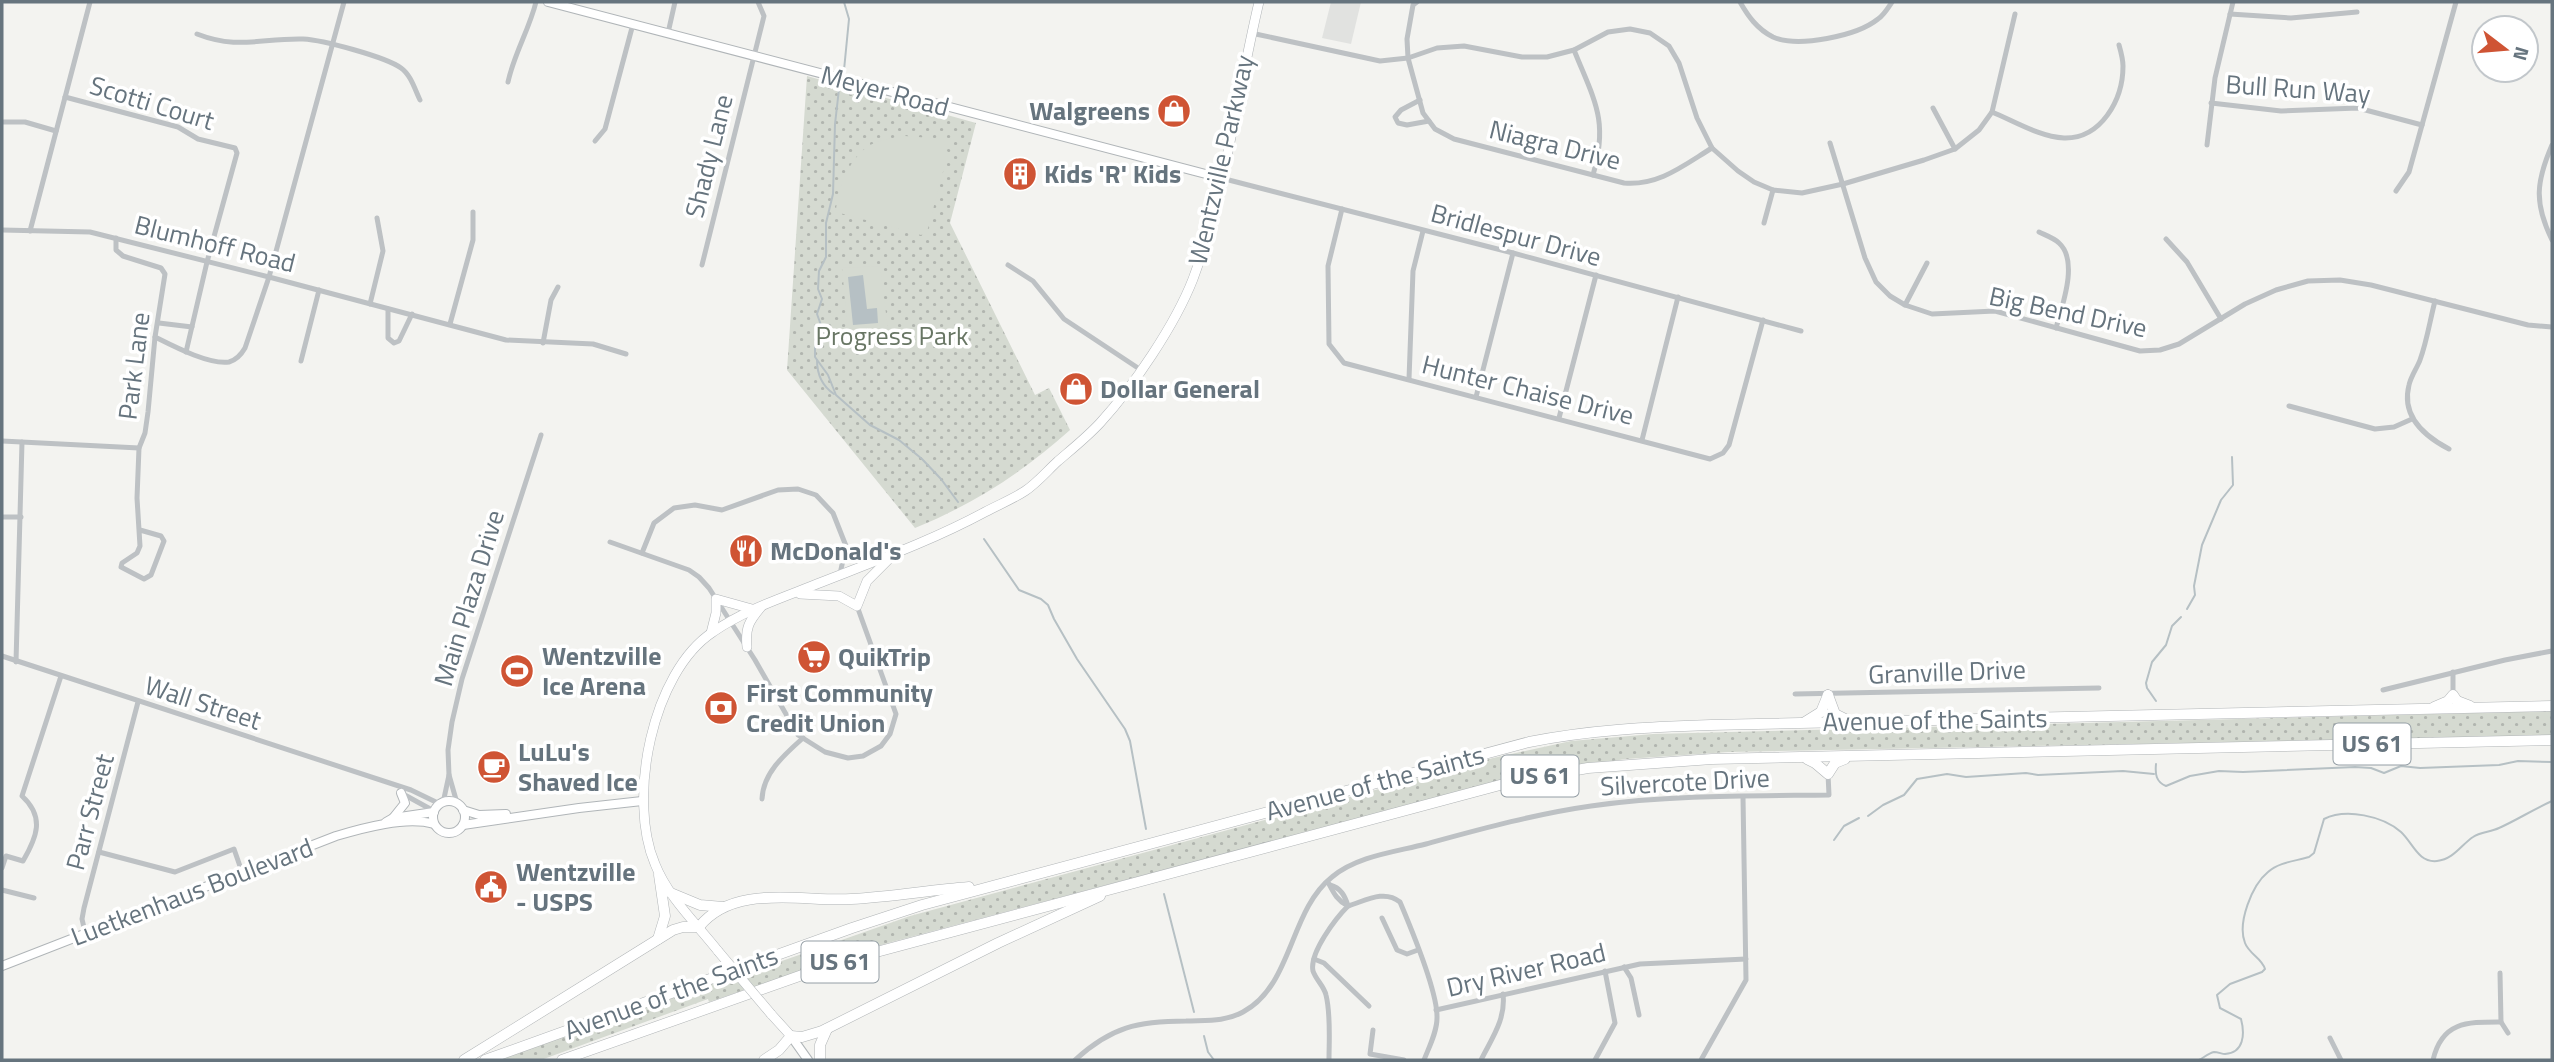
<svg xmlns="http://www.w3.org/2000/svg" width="2554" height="1062" viewBox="0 0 2554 1062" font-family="'Titillium Web',sans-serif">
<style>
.built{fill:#e1e2e0}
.grass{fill:url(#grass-dots)}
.garden{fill:#d5dad1}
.water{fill:#b6c0c4}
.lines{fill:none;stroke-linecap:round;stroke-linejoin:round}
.stream{stroke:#b6c0c4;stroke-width:2}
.secondary-casing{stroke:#b0b5b8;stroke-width:10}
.primary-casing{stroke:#b1b5b8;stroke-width:10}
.highway-casing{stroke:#b0b4b6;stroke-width:11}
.street{stroke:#bdc1c4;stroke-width:5}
.secondary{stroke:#fff;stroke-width:8}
.primary{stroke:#fff;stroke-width:9}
.highway{stroke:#fff;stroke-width:10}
.primary-bridge-casing{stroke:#b1b5b8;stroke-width:10;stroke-linecap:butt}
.primary-bridge{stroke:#fff;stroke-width:9}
.labels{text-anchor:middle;stroke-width:7;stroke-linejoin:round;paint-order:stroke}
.shield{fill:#fff;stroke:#949ea5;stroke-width:2}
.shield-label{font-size:24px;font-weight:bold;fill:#66747e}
.street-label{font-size:26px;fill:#66747e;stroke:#fff}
.poi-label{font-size:26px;font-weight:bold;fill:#66747e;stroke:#fff;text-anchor:start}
.park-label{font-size:26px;fill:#687664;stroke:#fff}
</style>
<defs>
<pattern id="grass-dots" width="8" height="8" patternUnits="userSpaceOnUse" patternTransform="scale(1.75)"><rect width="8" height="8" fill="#d5dad1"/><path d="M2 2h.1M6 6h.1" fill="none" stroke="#b1b5af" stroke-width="1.8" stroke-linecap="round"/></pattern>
</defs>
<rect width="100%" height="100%" fill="#f3f3f0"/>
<path class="built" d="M1331 2H1361L1351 44 1322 38Z"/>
<g class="grass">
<path d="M807 76 976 123 950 223 1035 395 1049 388 1070 430C1023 472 974 504 915 528L787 370Z"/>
<path d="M2552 711V736L1728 752 1626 759 1526 774 888 943 838 958 709 1002 708 999 541 1060H498L777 959 779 962 910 916 1493 758 1571 741 1653 734Z"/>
</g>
<g class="garden">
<path d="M905 136 943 139 948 153 927 232 921 235 836 212C837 190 848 161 867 147 878 140 892 138 905 136Z"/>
<path d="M880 266 888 329 848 333 842 268Z"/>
</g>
<path class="water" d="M863 275 867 309 877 308 878 323 853 325 848 277Z"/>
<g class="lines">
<g class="stream">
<path d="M844 70 849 19 844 2"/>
<path d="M839 89 835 124 833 194 826 223V257L819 271 818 289 822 299 817 314 822 328 815 346V357L828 375 836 395 870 425 899 440 922 459 941 479 958 502"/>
<path d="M817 360C817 373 822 386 834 394"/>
<path d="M984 539 1019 590 1041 599 1048 605 1054 619 1077 659 1125 729 1130 741 1146 829"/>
<path d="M2187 609 2195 595 2194 586 2202 545 2221 500 2233 485 2232 457"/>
<path d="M2156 701 2147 688 2146 683 2152 662 2166 645 2172 626 2181 617"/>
<path d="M2156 764C2155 774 2156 782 2166 786L2190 776 2219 771 2243 772 2355 767 2371 768 2384 773 2401 766 2420 768 2499 765 2518 761 2552 762"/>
<path d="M1868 816 1883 805 1904 795 1917 779 1947 774 1966 777 2026 773 2038 775 2123 771 2154 774"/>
<path d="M1834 840 1844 826 1859 818"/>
<path d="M1164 894 1194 1012"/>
<path d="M1204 1036 1208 1052 1214 1060"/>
<path d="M2199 1060C2203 1058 2209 1053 2214 1052 2218 1052 2222 1054 2225 1054 2244 1053 2245 1034 2241 1019L2220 1008 2217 995 2230 984 2262 972 2265 969C2262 958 2249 954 2245 943 2237 923 2252 885 2268 872 2279 862 2296 861 2309 857L2314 853 2324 819C2346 808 2383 816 2401 832 2413 843 2418 863 2437 861 2454 859 2461 845 2473 837 2480 832 2491 832 2499 828 2517 820 2534 809 2552 801"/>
</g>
<g class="secondary-casing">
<g id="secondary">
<path d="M548 2 1221 178"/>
<circle cx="449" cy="817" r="16"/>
<path d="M463 810 479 815 506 814"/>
<path d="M393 818 405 803 401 793"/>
<path d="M386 822 393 818 434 812"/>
<path d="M463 825 579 808 642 801"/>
<path d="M2 966 336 836C363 828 406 816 434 824"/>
<path d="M791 1036 808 1060"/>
</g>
</g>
<g class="primary-casing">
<g id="primary">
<path d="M800 594 839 596 857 606 867 581 890 558"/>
<path d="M711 633 716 613V599L752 609"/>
<path d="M747 647C745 628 749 621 761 607"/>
<path d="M718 951C696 923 668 897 655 864 627 799 652 672 713 632 746 609 785 597 822 582 878 560 933 540 985 512 998 505 1013 499 1025 491 1037 483 1047 471 1058 461 1072 449 1087 437 1100 423 1133 387 1175 325 1193 279 1226 190 1237 94 1259 2"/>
<path d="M771 1014 791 1036"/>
</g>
</g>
<g class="highway-casing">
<g id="highway">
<path d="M1828 695 1835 714 1847 720"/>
<path d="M2434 707 2448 701 2453 695 2457 701 2470 706"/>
<path d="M1805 722 1821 712 1828 695"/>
<path d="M1807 759 1815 763 1828 774 1835 763 1845 759"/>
<path d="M671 893 700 905 723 907"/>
<path d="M658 939 665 916 659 875"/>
<path d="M464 1060 673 930 683 927H699C734 883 803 902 851 899 891 897 930 890 969 887"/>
<path d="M485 1060 852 928 922 905 1529 742C1589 730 1649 727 1711 725L2552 706"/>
<path d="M562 1060 839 962 1444 800 1515 781 1588 768 1712 759 2552 740"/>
<path d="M764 1060 779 1050 791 1036 802 1037 822 1031 998 943 1100 896"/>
<path d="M820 1060V1045L827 1029"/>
</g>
</g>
<g class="street">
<path d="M1417 2 1413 5 1407 39 1408 58 1423 113 1435 129 1454 139 1624 183C1659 186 1684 165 1712 148"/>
<path d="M1740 2C1748 16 1757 29 1773 37 1798 48 1857 36 1878 19 1884 15 1888 8 1892 2"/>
<path d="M2230 14 2291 18 2357 12"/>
<path d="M668 33 675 2"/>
<path d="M1251 33 1380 61 1408 58 1437 48 1464 46 1522 57H1547L1574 50 1608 32 1630 29 1650 33 1669 46 1679 63 1697 118 1712 148 1738 171 1754 182 1773 190 1802 193 1843 184 1924 160 1955 149 1979 130 1992 112 2015 14"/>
<path d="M197 34C238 50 261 38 303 39 323 40 386 57 401 68 411 75 415 90 420 100"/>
<path d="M1574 50C1594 100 1609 120 1593 175"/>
<path d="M508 82C514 54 529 30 536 2"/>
<path d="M65 97 178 127 198 139 235 148 237 153 207 262 186 352"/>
<path d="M1420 100 1401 110 1395 117 1398 123 1407 125 1429 121"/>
<path d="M2211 103 2281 111 2358 108 2422 125"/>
<path d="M1933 108 1955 149"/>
<path d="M1992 112C2014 121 2040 137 2064 138 2101 139 2123 100 2123 66 2123 60 2121 52 2119 45"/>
<path d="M2 122H25L56 131"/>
<path d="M595 141 605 129 633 24"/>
<path d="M1830 143 1865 258 1876 282 1890 296 1905 305 1932 314 1995 311 2140 351 2160 350 2179 344 2245 304 2276 290 2308 281 2340 280 2371 285 2528 325 2552 327"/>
<path d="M2207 145 2215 78 2233 2"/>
<path d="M2552 145C2536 182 2534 203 2552 240"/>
<path d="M1221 178 1513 253 1801 331"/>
<path d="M2396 191 2409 172 2456 2"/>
<path d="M1342 209 1328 266 1329 344 1344 363 1710 459 1723 453 1729 445 1763 320"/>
<path d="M1764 223 1773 190"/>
<path d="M2 230 90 232 269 277 506 340 593 344 626 354"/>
<path d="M30 231 90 2"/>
<path d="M2039 232C2045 235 2054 238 2059 243 2079 261 2062 306 2056 328"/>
<path d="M116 238V250L123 256 161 268 165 274 155 337 148 412 145 433 139 448 137 498 140 546 137 553 122 563 121 567 144 579 151 575 164 541 161 536 140 530"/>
<path d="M2166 239 2187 262 2221 319"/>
<path d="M702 265 764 16 758 2"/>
<path d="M1008 265 1033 281 1064 319 1141 370"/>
<path d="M2435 301C2430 320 2427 341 2420 360 2417 368 2411 376 2409 385 2401 416 2424 436 2449 449"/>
<path d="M370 304 383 251 377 218"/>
<path d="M1905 305 1927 263"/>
<path d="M388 309V338L394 343 399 341 412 314"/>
<path d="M159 323 192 327"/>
<path d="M450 324 473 240V212"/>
<path d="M155 337C173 346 209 365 229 362 236 360 241 355 245 348L269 277 344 2"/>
<path d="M543 343 551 300 558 287"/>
<path d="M301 361 319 290"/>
<path d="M1409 379 1413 271 1423 231"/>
<path d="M1476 397 1513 253"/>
<path d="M2289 406 2375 429 2394 427 2412 419"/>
<path d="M1559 418 1596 275"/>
<path d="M1642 440 1678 297"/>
<path d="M2 441 139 448"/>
<path d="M2 517H21"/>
<path d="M610 542 689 570 699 577 709 588 755 660 798 735 825 752 848 758 863 756 881 746 890 734 896 714 857 606"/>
<path d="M846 546 870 563"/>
<path d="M642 553 654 523 674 508 695 505 722 510 778 490 798 489 816 495 833 513 846 546 840 574"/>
<path d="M2 656 411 790 440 804"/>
<path d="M16 662 22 442"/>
<path d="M2453 672V695"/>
<path d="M2383 690 2505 660 2552 651"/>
<path d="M1795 694 2099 688"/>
<path d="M403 794 434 811"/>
<path d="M762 799C763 773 784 755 803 738"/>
<path d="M443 803 449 775"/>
<path d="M457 803 449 775 448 750 452 722 462 679 541 435"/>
<path d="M99 852 175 872 234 849 242 872"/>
<path d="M2 868 6 856 23 861C37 837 45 817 22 796L61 676"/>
<path d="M1330 885C1341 888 1345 896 1348 906 1365 901 1384 889 1400 902 1411 928 1438 992 1437 1018 1437 1032 1429 1047 1424 1060"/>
<path d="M2 890 34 898"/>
<path d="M1382 918 1397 950 1407 954 1418 950"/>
<path d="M85 932 82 919 84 908 138 702"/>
<path d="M1314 959 1324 963 1369 1006"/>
<path d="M1624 967 1631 978 1639 1015"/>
<path d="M1436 1010 1640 964 1746 959"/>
<path d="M2501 1022 2508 1033"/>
<path d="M1373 1030 1370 1054 1404 1060"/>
<path d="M2330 1038 2341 1060"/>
<path d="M1075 1060C1111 1027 1138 1021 1186 1021 1206 1020 1225 1022 1243 1012 1293 985 1289 911 1332 877 1357 856 1395 852 1426 844 1481 829 1535 814 1591 806 1670 795 1750 796 1829 795L1828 774"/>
<path d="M1329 1060C1329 1040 1331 1015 1326 995 1324 986 1316 980 1313 971 1309 953 1336 918 1348 906 1338 901 1334 894 1329 884"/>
<path d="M1481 1060C1492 1038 1506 1019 1503 994"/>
<path d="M1595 1060 1615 1023 1605 971"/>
<path d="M1701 1060 1746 980 1743 797"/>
<path d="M2433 1060C2442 1021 2468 1022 2501 1022L2500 973"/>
</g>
<use href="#secondary" class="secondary"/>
<use href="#primary" class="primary"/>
<use href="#highway" class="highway"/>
<g class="primary-bridge-casing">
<path id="primary-bridge" d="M718 951 771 1014"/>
</g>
<use href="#primary-bridge" class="primary-bridge"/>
</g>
<defs>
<g id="shop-disc" transform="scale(1.75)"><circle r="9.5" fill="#cf5434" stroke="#fff"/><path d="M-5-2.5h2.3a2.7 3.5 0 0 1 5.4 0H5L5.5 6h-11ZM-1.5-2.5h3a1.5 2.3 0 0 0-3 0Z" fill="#fff"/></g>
<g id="building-disc" transform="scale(1.75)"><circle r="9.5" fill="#cf5434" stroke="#fff"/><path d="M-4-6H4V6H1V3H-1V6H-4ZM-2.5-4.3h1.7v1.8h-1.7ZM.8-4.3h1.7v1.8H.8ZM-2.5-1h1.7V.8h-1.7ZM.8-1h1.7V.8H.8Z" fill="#fff"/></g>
<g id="restaurant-disc" transform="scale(1.75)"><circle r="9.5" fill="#cf5434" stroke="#fff"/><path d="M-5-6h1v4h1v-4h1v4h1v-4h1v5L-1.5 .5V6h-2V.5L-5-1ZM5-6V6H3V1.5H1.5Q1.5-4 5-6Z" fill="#fff"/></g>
<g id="supermarket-disc" transform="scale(1.75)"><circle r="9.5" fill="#cf5434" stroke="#fff"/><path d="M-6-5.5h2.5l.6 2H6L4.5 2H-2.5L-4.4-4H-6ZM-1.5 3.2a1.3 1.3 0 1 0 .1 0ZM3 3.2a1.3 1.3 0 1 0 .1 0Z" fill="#fff"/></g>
<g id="stadium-disc" transform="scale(1.75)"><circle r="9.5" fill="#cf5434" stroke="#fff"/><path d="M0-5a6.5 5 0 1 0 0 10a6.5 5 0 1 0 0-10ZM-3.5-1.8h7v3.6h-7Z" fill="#fff"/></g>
<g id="bank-disc" transform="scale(1.75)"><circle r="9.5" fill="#cf5434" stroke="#fff"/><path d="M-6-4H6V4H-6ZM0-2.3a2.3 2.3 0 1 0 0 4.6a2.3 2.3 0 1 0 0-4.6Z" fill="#fff"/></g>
<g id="cafe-disc" transform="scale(1.75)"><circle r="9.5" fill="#cf5434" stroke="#fff"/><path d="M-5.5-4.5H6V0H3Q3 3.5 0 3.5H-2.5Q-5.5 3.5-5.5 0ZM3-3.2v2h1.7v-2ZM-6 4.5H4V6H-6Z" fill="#fff"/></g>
<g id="civic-disc" transform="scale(1.75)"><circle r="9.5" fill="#cf5434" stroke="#fff"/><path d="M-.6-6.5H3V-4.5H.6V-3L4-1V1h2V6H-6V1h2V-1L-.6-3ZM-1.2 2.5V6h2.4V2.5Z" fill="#fff"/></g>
</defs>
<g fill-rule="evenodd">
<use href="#shop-disc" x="1174" y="111"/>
<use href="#building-disc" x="1020" y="174"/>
<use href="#shop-disc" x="1076" y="389"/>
<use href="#restaurant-disc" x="746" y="551"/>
<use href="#supermarket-disc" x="814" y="657"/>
<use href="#stadium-disc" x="517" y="671"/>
<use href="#bank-disc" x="721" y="708"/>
<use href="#cafe-disc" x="494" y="767"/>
<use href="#civic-disc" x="491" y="887"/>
</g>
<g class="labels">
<g class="shield">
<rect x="2333.5" y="723.5" width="77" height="41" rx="5"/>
<rect x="1501.5" y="755.5" width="77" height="41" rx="5"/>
<rect x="801.5" y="941.5" width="77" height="41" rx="5"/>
</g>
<g class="shield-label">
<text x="2372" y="752">US 61</text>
<text x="1540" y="784">US 61</text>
<text x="840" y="970">US 61</text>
</g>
<g class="street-label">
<text transform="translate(2298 89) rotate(4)" y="9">Bull Run Way</text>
<text transform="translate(885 91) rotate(15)" y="9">Meyer Road</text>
<text transform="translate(152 103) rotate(17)" y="9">Scotti Court</text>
<text transform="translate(1555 145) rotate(14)" y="9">Niagra Drive</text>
<text transform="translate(709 156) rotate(-76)" y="9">Shady Lane</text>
<text transform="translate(1221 160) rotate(-77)" y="9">Wentzville Parkway</text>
<text transform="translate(1516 235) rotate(15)" y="9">Bridlespur Drive</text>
<text transform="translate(215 244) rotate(14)" y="9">Blumhoff Road</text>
<text transform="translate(2068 312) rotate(12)" y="9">Big Bend Drive</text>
<text transform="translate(134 366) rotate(-83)" y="9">Park Lane</text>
<text transform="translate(1528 390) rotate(14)" y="9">Hunter Chaise Drive</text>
<text transform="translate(469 598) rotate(-73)" y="9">Main Plaza Drive</text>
<text transform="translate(1947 672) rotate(-2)" y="9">Granville Drive</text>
<text transform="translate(203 703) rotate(18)" y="9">Wall Street</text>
<text transform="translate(1935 720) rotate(-1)" y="9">Avenue of the Saints</text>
<text transform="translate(1685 782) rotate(-3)" y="9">Silvercote Drive</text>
<text transform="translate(1375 783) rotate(-15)" y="9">Avenue of the Saints</text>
<text transform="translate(90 812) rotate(-75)" y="9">Parr Street</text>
<text transform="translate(192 892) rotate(-21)" y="9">Luetkenhaus Boulevard</text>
<text transform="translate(1526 970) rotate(-13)" y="9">Dry River Road</text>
<text transform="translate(671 993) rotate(-20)" y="9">Avenue of the Saints</text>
</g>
<g class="poi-label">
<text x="1150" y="120" text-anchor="end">Walgreens</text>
<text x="1044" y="183">Kids 'R' Kids</text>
<text x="1100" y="398">Dollar General</text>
<text x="770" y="560">McDonald's</text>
<text x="542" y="665">Wentzville<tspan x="542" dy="30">Ice Arena</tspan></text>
<text x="838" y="666">QuikTrip</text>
<text x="746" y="702">First Community<tspan x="746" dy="30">Credit Union</tspan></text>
<text x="518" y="761">LuLu's<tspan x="518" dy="30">Shaved Ice</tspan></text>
<text x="516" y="881">Wentzville<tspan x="516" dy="30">- USPS</tspan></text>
</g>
<g class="park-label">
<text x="892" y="345">Progress Park</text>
</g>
</g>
<rect width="2554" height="1062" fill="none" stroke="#66747e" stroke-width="7"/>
<g transform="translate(2505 49) rotate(106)"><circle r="33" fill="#ffffff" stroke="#c2c7cb" stroke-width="2"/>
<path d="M0-5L12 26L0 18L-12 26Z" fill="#cf5434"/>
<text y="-10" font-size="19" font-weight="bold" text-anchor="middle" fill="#66747e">N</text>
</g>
</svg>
